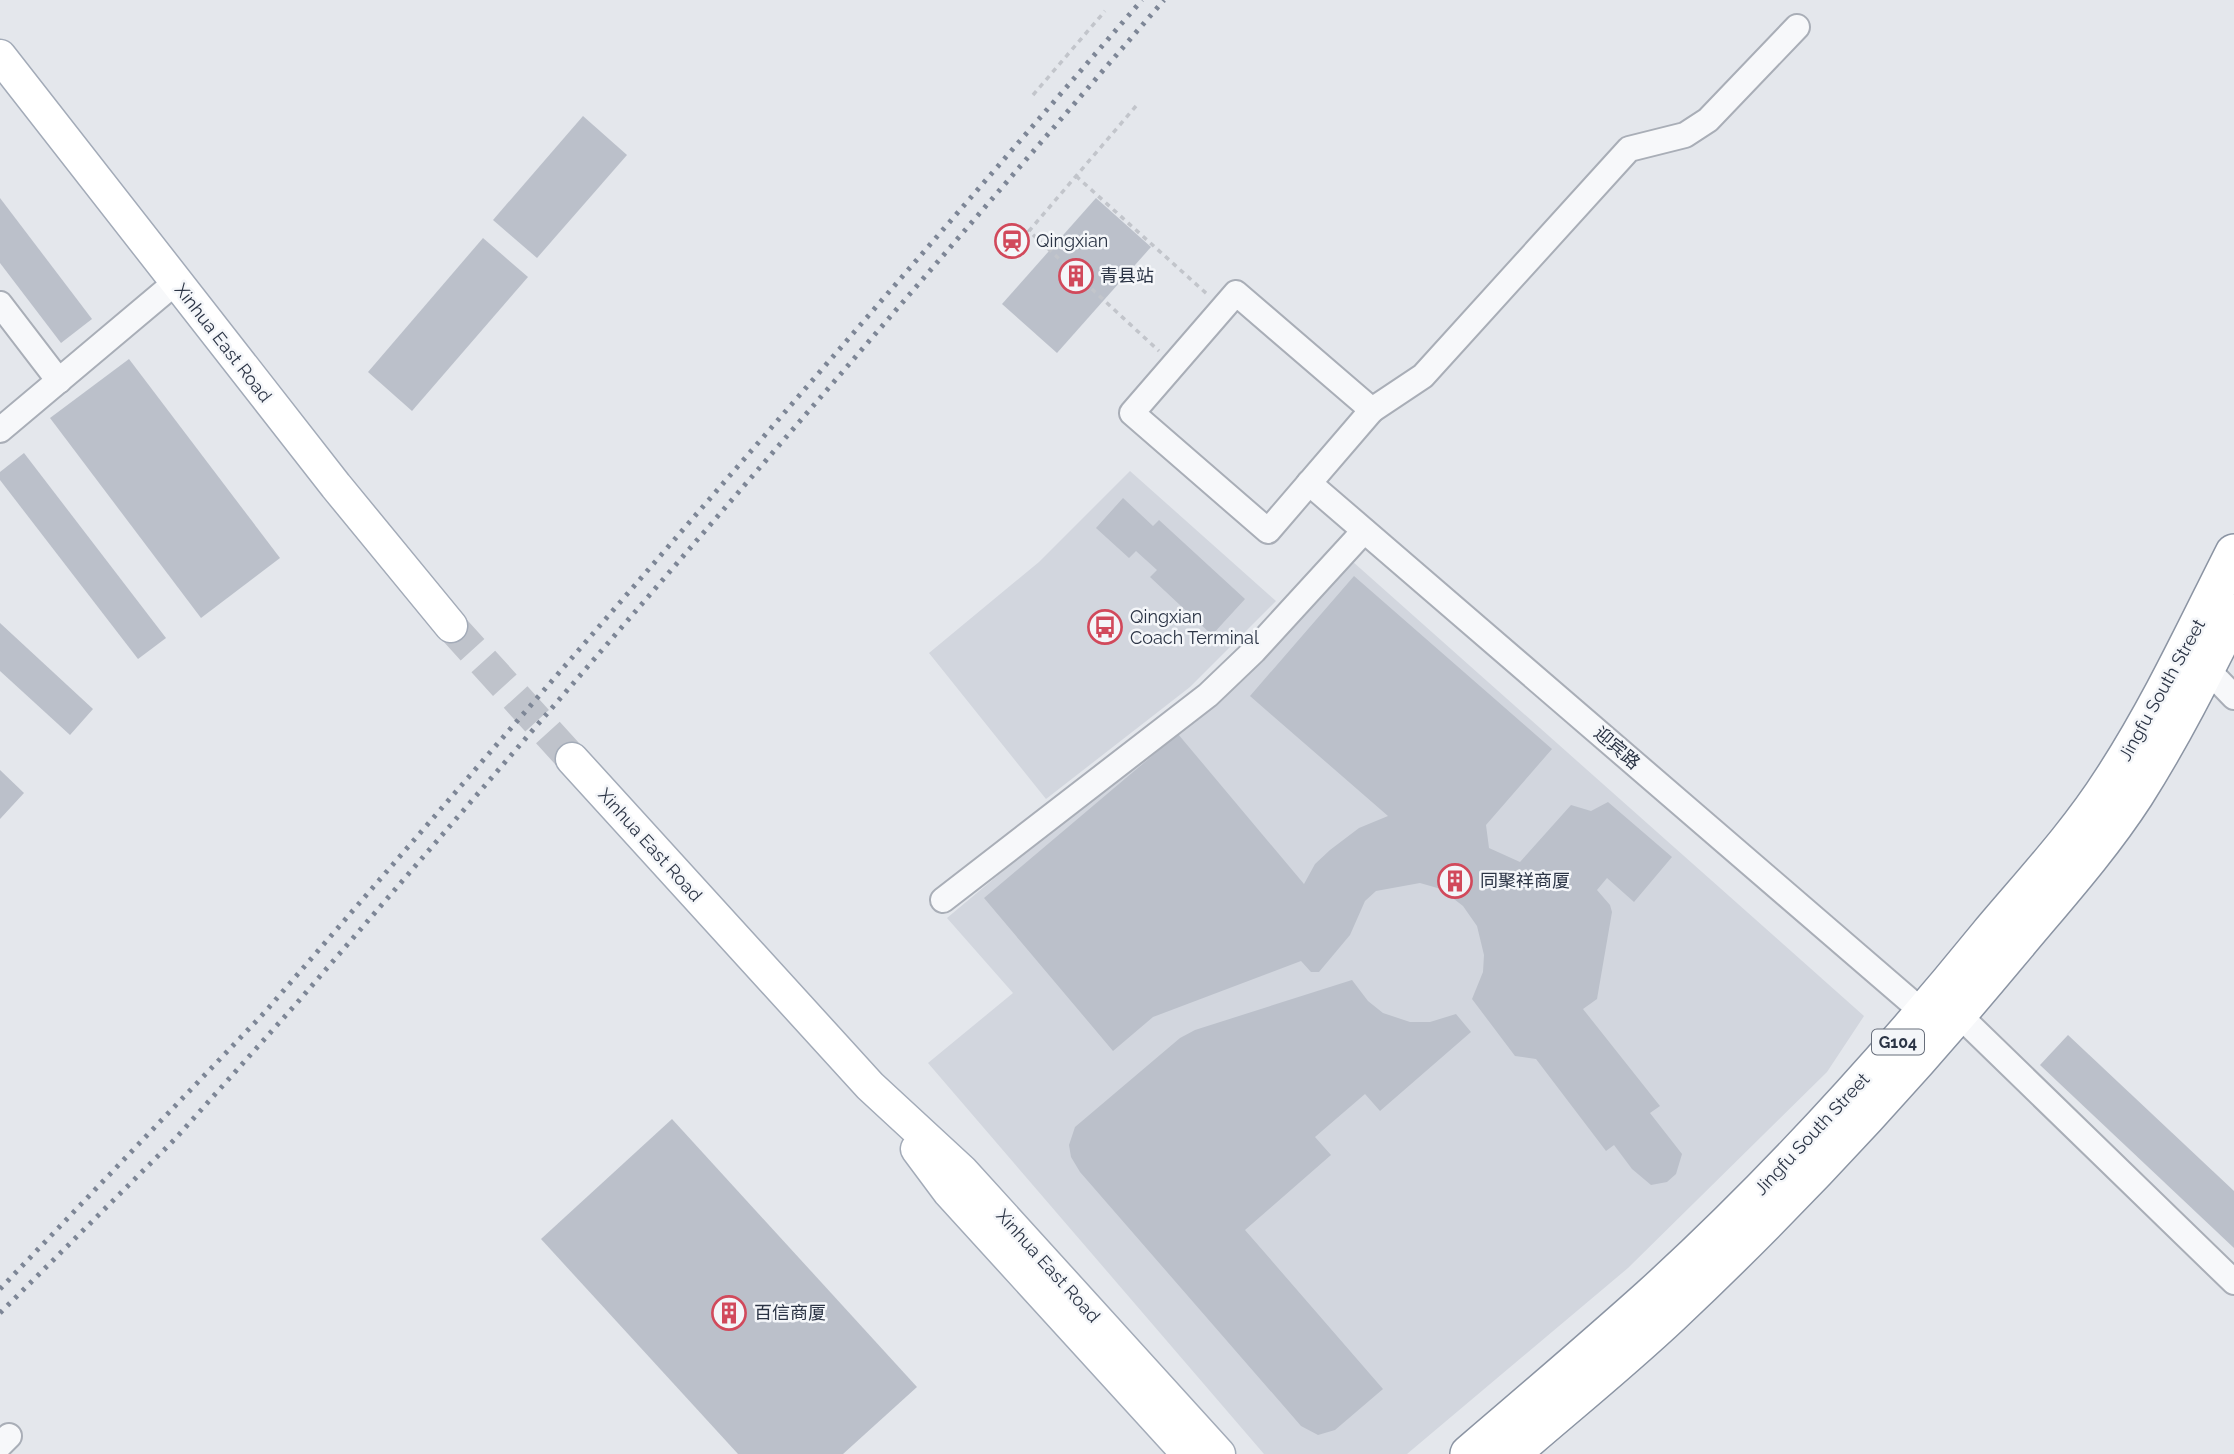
<svg xmlns="http://www.w3.org/2000/svg" width="2234" height="1454" viewBox="0 0 2234 1454" font-family="Raleway,'Noto Sans SC',sans-serif">
<style>
.built{fill:#d2d6de}
.building{fill:#bbc0ca}
.lines{fill:none;stroke-linecap:round;stroke-linejoin:round}
.major-tunnel{stroke:#bfc3cb;stroke-width:32;stroke-dasharray:32 16;stroke-linecap:butt}
.minor-casing{stroke:#a9aeb7;stroke-width:28}
.major-casing{stroke:#a3abb8;stroke-width:35}
.highway-casing{stroke:#8b94a3;stroke-width:40}
.path{stroke:#c2c5cb;stroke-width:3.5;stroke-dasharray:5 5;stroke-linecap:butt}
.minor{stroke:#f7f8fa;stroke-width:24}
.major{stroke:#fff;stroke-width:32}
.highway{stroke:#fff;stroke-width:37}
.rail{stroke:#7d8696;stroke-width:5;stroke-dasharray:3.5 7;stroke-linecap:butt}
.labels{text-anchor:middle;stroke-width:5;stroke-linejoin:round;paint-order:stroke}
.shield{fill:#f4f6f9;stroke:#676e7b;stroke-width:2}
.shield-label{font-size:16px;font-weight:bold;fill:#2b3445}
.poi-label{font-size:18px;fill:#2b3445;stroke:#f4f6f9;text-anchor:start}
.street-label{font-size:18px;fill:#2b3445;stroke:#f4f6f9}
</style>
<rect width="100%" height="100%" fill="#e4e7ec"/>
<g class="built">
<path d="M1130 471 1276 601 1190 687 1046 799 929 653 1039 562Z"/>
<path d="M1352 561 1864 1016 1827 1072 1628 1268 1407 1454H1264L928 1063 1013 993 947 918 1168 733Z"/>
</g>
<g class="building">
<path d="M583 116 627 155 537 258 493 220Z"/>
<path d="M0 198 92 319 61 343 0 263Z"/>
<path d="M1096 198 1151 247 1057 353 1002 304Z"/>
<path d="M483 238 528 277 412 411 368 372Z"/>
<path d="M129 359 280 558 201 618 50 418Z"/>
<path d="M24 453 166 638 138 659 0 480V472Z"/>
<path d="M1123 498 1153 526 1159 520 1245 599 1212 635 1150 577 1157 570 1136 551 1129 558 1096 528Z"/>
<path d="M1354 576 1552 749 1486 825 1489 848 1520 862 1571 805 1591 811 1608 802 1672 857 1634 902 1607 878 1597 890 1610 905 1612 912 1597 999 1583 1009 1660 1106 1650 1113 1682 1154 1676 1174 1667 1182 1651 1185 1632 1169 1614 1145 1606 1151 1536 1059 1515 1056 1472 999 1483 972 1484 955 1477 926 1463 906 1441 889 1420 883 1376 891 1365 901 1350 935 1319 972H1311L1301 961 1153 1017 1113 1051 984 898 1178 734 1304 884 1315 864 1330 850 1359 828 1388 816 1250 696Z"/>
<path d="M0 623 93 709 70 735 0 671Z"/>
<path d="M0 770 24 793 0 819Z"/>
<path d="M1352 980 1368 1001 1383 1013 1410 1022H1430L1456 1014 1471 1032 1380 1111 1365 1094 1315 1137 1331 1155 1245 1230 1383 1389 1335 1430 1318 1435 1301 1426 1080 1172 1071 1157 1069 1145 1075 1127 1180 1038 1195 1030Z"/>
<path d="M2068 1035 2234 1191V1248L2040 1065Z"/>
<path d="M672 1119 917 1387 843 1454H738L541 1239Z"/>
</g>
<g class="lines">
<path class="major-tunnel" d="M451 626 572 759"/>
<g class="minor-casing">
<g id="minor">
<path d="M1236 293 1372 410 1268 531 1132 413Z"/>
<path d="M0 304 59 381"/>
<path d="M1372 410 1423 376 1629 149 1685 135 1708 120 1797 27"/>
<path d="M0 430 176 282"/>
<path d="M1309 483 1924 1013"/>
<path d="M2206 668 2234 697"/>
<path d="M943 900 1208 695 1254 651 1364 531"/>
<path d="M1959 1015 2234 1282"/>
<path d="M0 1445 9 1436"/>
</g>
</g>
<g class="major-casing">
<g id="major">
<path d="M0 56 336 486 451 626"/>
<path d="M572 759 870 1086 962 1171 1219 1454"/>
<path d="M917 1149 949 1192 1188 1454"/>
</g>
</g>
<g class="highway-casing">
<g id="highway">
<path d="M1469 1454C1530 1402 1591 1350 1650 1297 1772 1186 1885 1062 1989 934 2031 884 2077 835 2112 780 2159 708 2195 630 2234 553"/>
<path d="M1511 1454C1565 1407 1620 1363 1672 1314 1792 1201 1904 1080 2009 954 2052 902 2098 852 2135 795 2172 737 2203 675 2234 613"/>
</g>
</g>
<g class="path">
<path d="M1033 95 1105 11"/>
<path d="M1136 106 1029 231 1159 351"/>
<path d="M1076 176 1207 294"/>
</g>
<use href="#minor" class="minor"/>
<use href="#major" class="major"/>
<use href="#highway" class="highway"/>
<g class="rail">
<path d="M0 1289 265 1012 1142 0"/>
<path d="M0 1313 175 1139 296 1004 1164 0"/>
</g>
</g>
<defs>
<g id="station-ring" transform="scale(1.75)"><circle r="9.5" fill="#f4f6f9" stroke="#d1495b" stroke-width="1.5"/><path d="M-3-6H3Q5-6 5-4V2Q5 4 3 4L4.5 6H3L1.5 4h-3L-3 6H-4.5L-3 4Q-5 4-5 2V-4Q-5-6-3-6ZM-3.5-4v3h7v-3ZM-3.5 1v1.5H-2V1ZM2 1v1.5H3.5V1Z" fill="#d1495b"/></g>
<g id="building-ring" transform="scale(1.75)"><circle r="9.5" fill="#f4f6f9" stroke="#d1495b" stroke-width="1.5"/><path d="M-4-6H4V6H1V3H-1V6H-4ZM-2.5-4.3h1.7v1.8h-1.7ZM.8-4.3h1.7v1.8H.8ZM-2.5-1h1.7V.8h-1.7ZM.8-1h1.7V.8H.8Z" fill="#d1495b"/></g>
<g id="bus-ring" transform="scale(1.75)"><circle r="9.5" fill="#f4f6f9" stroke="#d1495b" stroke-width="1.5"/><path d="M-5-6H5V4H4V6H2V4H-2V6H-4V4H-5ZM-3.5-4V0h7V-4ZM-3.5 1.2v1.5H-2V1.2ZM2 1.2v1.5H3.5V1.2Z" fill="#d1495b"/></g>
</defs>
<g fill-rule="evenodd">
<use href="#station-ring" x="1012" y="241"/>
<use href="#building-ring" x="1076" y="276"/>
<use href="#bus-ring" x="1105" y="627"/>
<use href="#building-ring" x="1455" y="881"/>
<use href="#building-ring" x="729" y="1313"/>
</g>
<g class="labels">
<rect class="shield" x="1872" y="1029.5" width="52" height="25" rx="5"/>
<g class="shield-label">
<text x="1898" y="1048">G104</text>
</g>
<g class="poi-label">
<text x="1036" y="247">Qingxian</text>
<text x="1100" y="282">青县站</text>
<text x="1130" y="623">Qingxian<tspan x="1130" dy="21">Coach Terminal</tspan></text>
<text x="1480" y="887">同聚祥商厦</text>
<text x="754" y="1319">百信商厦</text>
</g>
<g class="street-label">
<text transform="translate(223 343) rotate(52)" y="6">Xinhua East Road</text>
<text transform="translate(2162 690) rotate(-61)" y="6">Jingfu South Street</text>
<text transform="translate(1617 748) rotate(41)" y="6">迎宾路</text>
<text transform="translate(650 845) rotate(48)" y="6">Xinhua East Road</text>
<text transform="translate(1812 1134) rotate(-47)" y="6">Jingfu South Street</text>
<text transform="translate(1048 1266) rotate(48)" y="6">Xinhua East Road</text>
</g>
</g>
</svg>
